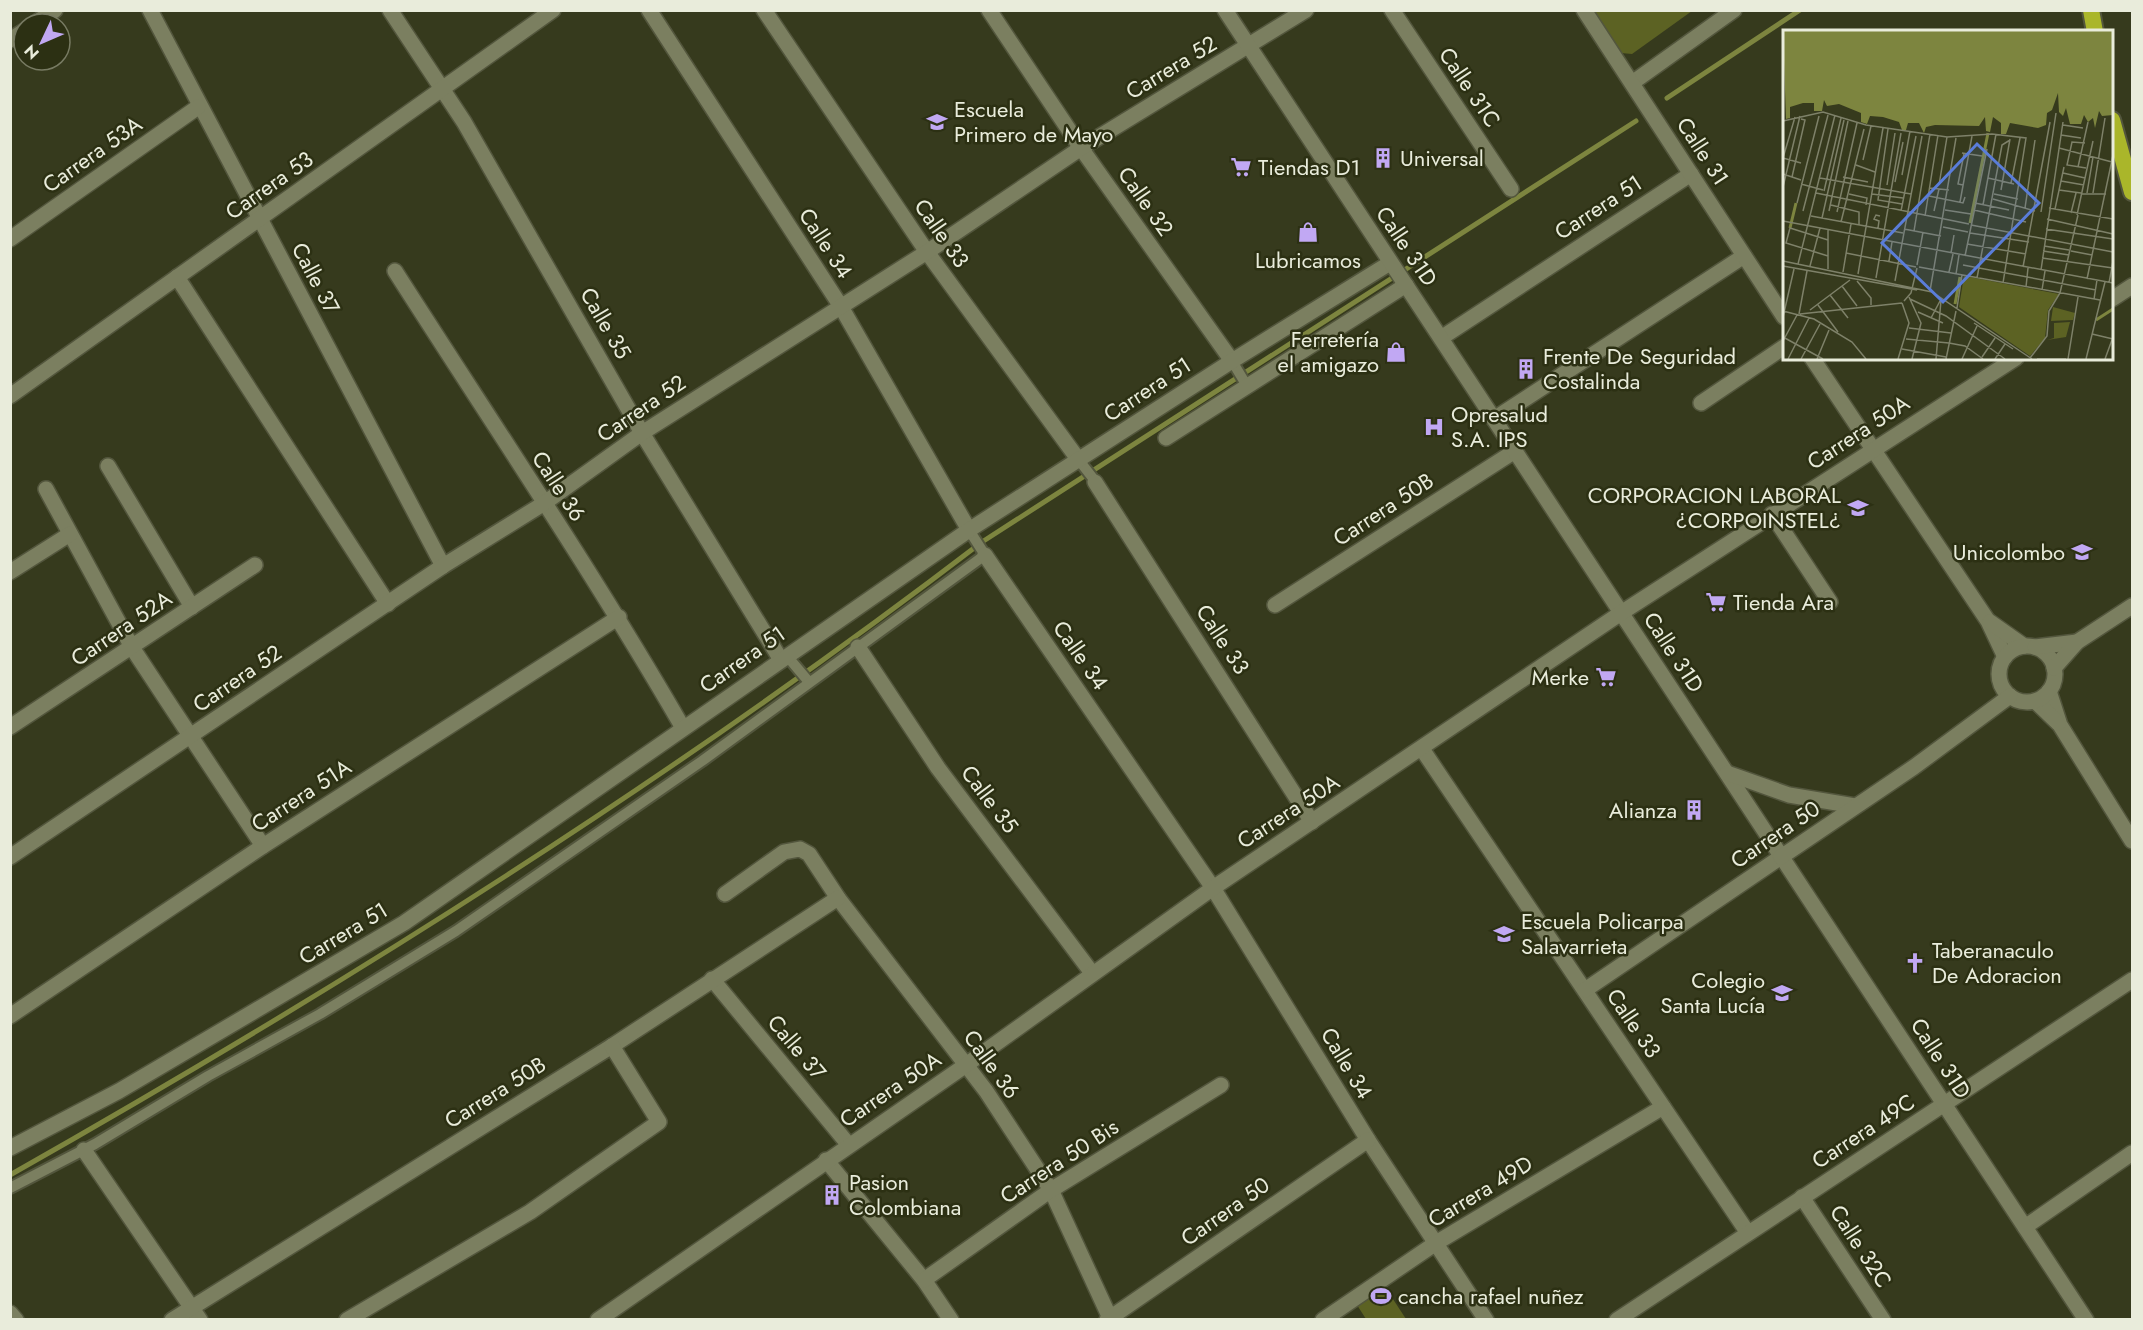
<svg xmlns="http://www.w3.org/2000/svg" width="2143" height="1330" viewBox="0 0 2143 1330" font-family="Jost,sans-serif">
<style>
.green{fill:#5c6223}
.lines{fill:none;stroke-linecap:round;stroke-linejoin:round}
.stream{stroke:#7d853f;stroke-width:5}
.pedestrian-casing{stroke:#53563d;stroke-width:14}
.minor-casing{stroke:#53563d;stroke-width:18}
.tertiary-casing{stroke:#53563d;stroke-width:18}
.trunk-casing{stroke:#53563d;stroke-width:20}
.pedestrian{stroke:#7b7f60;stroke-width:10}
.minor{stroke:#7b7f60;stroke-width:15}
.tertiary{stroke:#7b7f60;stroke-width:15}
.trunk{stroke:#aab62a;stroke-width:16}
.labels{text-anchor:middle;stroke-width:5;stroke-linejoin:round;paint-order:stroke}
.street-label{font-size:22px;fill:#e9ecdb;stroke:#2c3013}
.poi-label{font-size:22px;fill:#e9ecdb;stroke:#2c3013;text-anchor:start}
.inset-river{fill:none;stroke:#7d853f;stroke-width:3}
.inset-road{fill:none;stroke:#7e8169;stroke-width:1.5}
.view{fill:#5a7dd9;fill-opacity:0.15;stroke:#5a7dd9;stroke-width:3}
.inset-edge{fill:none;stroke:#e9ecdb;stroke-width:3}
</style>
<rect width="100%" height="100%" fill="#363a1d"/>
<g class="green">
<path d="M1594 11H1692L1632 54 1621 53Z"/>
<path d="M1385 1287 1406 1319H1366L1357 1305Z"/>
</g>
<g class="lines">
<g class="stream">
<path d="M1667 98 1800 10"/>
<path d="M10 1175C347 984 675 777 982 542L1636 121"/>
</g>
<g class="pedestrian-casing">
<g id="pedestrian">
<path d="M1232 361 1247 386"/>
<path d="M1078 459 1092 477"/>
<path d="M787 656 809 682"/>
<path d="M10 1188 95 1144 208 1076 320 1014 456 931 702 761 985 555 969 530"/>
</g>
</g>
<g class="minor-casing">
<g id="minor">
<path d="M150 10 443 566"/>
<path d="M390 10 464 122 642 433 781 660"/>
<path d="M649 10 840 305 969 530"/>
<path d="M764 10 927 252 1078 459"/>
<path d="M989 10 1081 148 1232 361"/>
<path d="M1392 10 1511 189"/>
<path d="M34 24 55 10"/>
<path d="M10 40 24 31"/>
<path d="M1632 83 1734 10"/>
<path d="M10 239 198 107"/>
<path d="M395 271C492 423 593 572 683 728"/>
<path d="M177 277 388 604"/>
<path d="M1441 338 1691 174"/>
<path d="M10 396 553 10"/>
<path d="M1701 403 1784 347"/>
<path d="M1494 419 1744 256"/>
<path d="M1166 438 1406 285"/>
<path d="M108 466 192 607"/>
<path d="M1095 482 1312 822"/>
<path d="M46 489 133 649 263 846"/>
<path d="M1772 514 1830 602"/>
<path d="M985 555 1213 888 1368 1140 1486 1320"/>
<path d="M10 572 70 534"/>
<path d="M1275 605 1515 451"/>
<path d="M858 647 938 768 1092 973"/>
<path d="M2049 691 2060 725 2132 841"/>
<path d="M2035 701 2058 723"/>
<path d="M10 727 255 565"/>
<path d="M1422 749 1748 1233"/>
<path d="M10 857 443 566 543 504 642 433 927 252 1081 148 1306 10"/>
<path d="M725 894 784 852 800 849 809 854 838 898 986 1091 1051 1190 1110 1318"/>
<path d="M712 979 848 1144"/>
<path d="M1585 990 1781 857"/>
<path d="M10 1016 263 846 619 617"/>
<path d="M10 1148 119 1091 404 923 969 530 1232 361 1390 263"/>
<path d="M84 1150 200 1320"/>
<path d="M826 1160 924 1280 951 1320"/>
<path d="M1802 1197 1883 1320"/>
<path d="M2025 1227 2132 1153"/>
<path d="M924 1280 1051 1190 1221 1085"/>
<path d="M10 1313 16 1320"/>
<path d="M172 1320 612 1046 838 898"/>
<path d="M347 1320 530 1212 659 1122 612 1046"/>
<path d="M1107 1320 1368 1140"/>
<path d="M1323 1320 1436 1243 1663 1107"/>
<path d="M1617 1320 2132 980"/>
</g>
</g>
<g class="tertiary-casing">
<g id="tertiary">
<path d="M1225 10 2086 1320"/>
<path d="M1584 10 1784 317"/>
<path d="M2112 299 2132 286"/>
<path d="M1812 358 1988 621 2005 657"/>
<path d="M1990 622 2024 646"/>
<circle cx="2027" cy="674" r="28"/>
<path d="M2035 647 2077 642"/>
<path d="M2054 668 2077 642 2132 606"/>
<path d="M1727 773 1789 795 1855 806"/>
<path d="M1781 857 1914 767 2010 696"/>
<path d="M598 1320 966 1065 1213 888 1621 613 2016 358"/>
</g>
</g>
<g class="trunk-casing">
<g id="trunk">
<path d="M2091 10 2095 32"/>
<path d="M2112 120 2132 192"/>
</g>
</g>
<use href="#pedestrian" class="pedestrian"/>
<use href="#minor" class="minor"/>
<use href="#tertiary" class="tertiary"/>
<use href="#trunk" class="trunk"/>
</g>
<defs>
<g id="school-bare" transform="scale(1.62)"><path d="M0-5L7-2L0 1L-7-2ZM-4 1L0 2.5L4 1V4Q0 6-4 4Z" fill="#c1a8f3" stroke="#2c3013" stroke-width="2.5" paint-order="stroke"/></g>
<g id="building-bare" transform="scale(1.62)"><path d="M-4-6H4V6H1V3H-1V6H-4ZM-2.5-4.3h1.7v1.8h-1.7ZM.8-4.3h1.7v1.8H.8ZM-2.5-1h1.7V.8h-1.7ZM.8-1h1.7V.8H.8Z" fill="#c1a8f3" stroke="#2c3013" stroke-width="2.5" paint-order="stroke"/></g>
<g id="supermarket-bare" transform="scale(1.62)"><path d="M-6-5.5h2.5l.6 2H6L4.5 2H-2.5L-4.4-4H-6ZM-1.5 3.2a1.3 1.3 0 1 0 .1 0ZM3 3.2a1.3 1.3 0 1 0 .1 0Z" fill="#c1a8f3" stroke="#2c3013" stroke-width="2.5" paint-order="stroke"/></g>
<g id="shop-bare" transform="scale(1.62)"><path d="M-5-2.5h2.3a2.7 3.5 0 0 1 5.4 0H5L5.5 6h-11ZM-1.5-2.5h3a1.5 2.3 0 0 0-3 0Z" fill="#c1a8f3" stroke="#2c3013" stroke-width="2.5" paint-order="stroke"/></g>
<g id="hospital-bare" transform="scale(1.62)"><path d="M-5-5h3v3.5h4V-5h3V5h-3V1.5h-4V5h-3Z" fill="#c1a8f3" stroke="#2c3013" stroke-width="2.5" paint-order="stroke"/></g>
<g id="university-bare" transform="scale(1.62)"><path d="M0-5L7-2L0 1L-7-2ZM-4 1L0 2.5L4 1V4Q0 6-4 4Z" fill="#c1a8f3" stroke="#2c3013" stroke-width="2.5" paint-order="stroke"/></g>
<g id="church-bare" transform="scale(1.62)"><path d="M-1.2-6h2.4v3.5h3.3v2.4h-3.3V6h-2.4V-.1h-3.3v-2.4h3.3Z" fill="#c1a8f3" stroke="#2c3013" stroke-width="2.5" paint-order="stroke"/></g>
<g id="stadium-bare" transform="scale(1.62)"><path d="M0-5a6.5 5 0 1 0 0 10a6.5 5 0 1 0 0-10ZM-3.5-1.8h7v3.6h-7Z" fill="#c1a8f3" stroke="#2c3013" stroke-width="2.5" paint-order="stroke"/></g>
</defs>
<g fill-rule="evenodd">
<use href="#school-bare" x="937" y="122"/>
<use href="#building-bare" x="1383" y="158"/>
<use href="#supermarket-bare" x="1241" y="167"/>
<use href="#shop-bare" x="1308" y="232"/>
<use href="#shop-bare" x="1396" y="352"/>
<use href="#building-bare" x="1526" y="369"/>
<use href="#hospital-bare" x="1434" y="427"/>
<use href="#school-bare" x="1858" y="508"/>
<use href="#university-bare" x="2082" y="552"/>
<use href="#supermarket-bare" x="1716" y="602"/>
<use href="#supermarket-bare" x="1606" y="677"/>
<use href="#building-bare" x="1694" y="810"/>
<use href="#school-bare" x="1504" y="934"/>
<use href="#church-bare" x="1915" y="963"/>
<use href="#school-bare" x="1782" y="993"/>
<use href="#building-bare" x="832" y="1195"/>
<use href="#stadium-bare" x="1381" y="1296"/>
</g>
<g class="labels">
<g class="street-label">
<text transform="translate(1171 67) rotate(-31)" y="8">Carrera 52</text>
<text transform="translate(1470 87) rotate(56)" y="8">Calle 31C</text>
<text transform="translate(1703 151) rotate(57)" y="8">Calle 31</text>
<text transform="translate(92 154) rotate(-35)" y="8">Carrera 53A</text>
<text transform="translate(269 185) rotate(-35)" y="8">Carrera 53</text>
<text transform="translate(1146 201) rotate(55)" y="8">Calle 32</text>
<text transform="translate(1598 207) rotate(-33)" y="8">Carrera 51</text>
<text transform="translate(942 233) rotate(55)" y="8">Calle 33</text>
<text transform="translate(826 243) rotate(57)" y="8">Calle 34</text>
<text transform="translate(1407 246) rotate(56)" y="8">Calle 31D</text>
<text transform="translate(316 278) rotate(62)" y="8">Calle 37</text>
<text transform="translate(606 323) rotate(60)" y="8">Calle 35</text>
<text transform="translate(1147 389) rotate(-33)" y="8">Carrera 51</text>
<text transform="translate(641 408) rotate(-34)" y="8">Carrera 52</text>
<text transform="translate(1858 432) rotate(-33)" y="8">Carrera 50A</text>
<text transform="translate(559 486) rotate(57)" y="8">Calle 36</text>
<text transform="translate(1383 509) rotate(-33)" y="8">Carrera 50B</text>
<text transform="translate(121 628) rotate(-34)" y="8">Carrera 52A</text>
<text transform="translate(1223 639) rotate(57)" y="8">Calle 33</text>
<text transform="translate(1674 652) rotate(57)" y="8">Calle 31D</text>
<text transform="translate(1081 655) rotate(55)" y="8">Calle 34</text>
<text transform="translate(742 659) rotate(-35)" y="8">Carrera 51</text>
<text transform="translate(237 678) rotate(-34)" y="8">Carrera 52</text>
<text transform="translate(301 795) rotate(-33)" y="8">Carrera 51A</text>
<text transform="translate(990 799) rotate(53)" y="8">Calle 35</text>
<text transform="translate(1288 811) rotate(-33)" y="8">Carrera 50A</text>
<text transform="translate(1775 834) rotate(-34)" y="8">Carrera 50</text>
<text transform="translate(343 933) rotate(-31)" y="8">Carrera 51</text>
<text transform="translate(1634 1023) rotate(56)" y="8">Calle 33</text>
<text transform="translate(797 1047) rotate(50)" y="8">Calle 37</text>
<text transform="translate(1941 1058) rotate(57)" y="8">Calle 31D</text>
<text transform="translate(1347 1063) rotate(59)" y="8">Calle 34</text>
<text transform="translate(992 1064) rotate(54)" y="8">Calle 36</text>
<text transform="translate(890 1089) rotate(-34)" y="8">Carrera 50A</text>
<text transform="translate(495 1092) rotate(-32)" y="8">Carrera 50B</text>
<text transform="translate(1863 1131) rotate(-33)" y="8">Carrera 49C</text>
<text transform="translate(1059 1161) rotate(-33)" y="8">Carrera 50 Bis</text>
<text transform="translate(1480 1191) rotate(-31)" y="8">Carrera 49D</text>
<text transform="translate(1225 1211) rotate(-35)" y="8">Carrera 50</text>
<text transform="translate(1861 1246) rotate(57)" y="8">Calle 32C</text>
</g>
<g class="poi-label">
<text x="954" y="117">Escuela<tspan x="954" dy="25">Primero de Mayo</tspan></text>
<text x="1400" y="166">Universal</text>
<text x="1258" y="175">Tiendas D1</text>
<text x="1308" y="268" text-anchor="middle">Lubricamos</text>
<text x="1379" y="347" text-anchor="end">Ferretería<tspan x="1379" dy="25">el amigazo</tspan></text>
<text x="1543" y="364">Frente De Seguridad<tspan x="1543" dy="25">Costalinda</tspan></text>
<text x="1451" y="422">Opresalud<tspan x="1451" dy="25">S.A. IPS</tspan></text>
<text x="1841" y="503" text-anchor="end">CORPORACION LABORAL<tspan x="1841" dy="25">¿CORPOINSTEL¿</tspan></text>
<text x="2065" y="560" text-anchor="end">Unicolombo</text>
<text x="1733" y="610">Tienda Ara</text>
<text x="1589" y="685" text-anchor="end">Merke</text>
<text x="1677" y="818" text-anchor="end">Alianza</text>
<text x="1521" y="929">Escuela Policarpa<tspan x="1521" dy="25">Salavarrieta</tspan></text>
<text x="1932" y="958">Taberanaculo<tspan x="1932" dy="25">De Adoracion</tspan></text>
<text x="1765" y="988" text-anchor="end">Colegio<tspan x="1765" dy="25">Santa Lucía</tspan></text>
<text x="849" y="1190">Pasion<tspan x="849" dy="25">Colombiana</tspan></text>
<text x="1398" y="1304">cancha rafael nuñez</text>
</g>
</g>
<g transform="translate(1783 30)">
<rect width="330" height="330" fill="#363a1d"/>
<path d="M181 246 276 264 265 280 262 308 247 326 176 277ZM270 277 292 283 290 290 268 291ZM287 292 283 307 264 310 271 308V293Z" fill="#5c6223"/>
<path d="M0 1H330V85L319 86 316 81 312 98 310 88 305 92 301 85 298 94H287L283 78 280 86 276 82 275 63 269 80 264 83 263 95 255 98 227 93 223 104H218V93L210 87 207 102 203 101 202 87 196 96 152 95 143 97 141 103 136 93H125L123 100H119L116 92 100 87 87 86 84 94 78 92V83L56 74 44 76 41 70 39 81H31V73H20L7 77V88L3 89Z" fill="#7d853f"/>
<path class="inset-river" d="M187 193 205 103M7 198 13 173M172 274 177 247M313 290 330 279"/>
<path class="inset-road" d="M0 91 40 82 83 95 164 107 209 104 243 108 220 253M280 95 300 98M105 99 95 170 119 174M278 105 298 108M302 113 289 112 284 135 303 138M276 118 329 132M179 123 199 126M0 128 12 87M0 128 18 133M80 130 88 96M73 135 92 142M295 137 305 92M280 143 302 148M0 144 18 150M119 145 127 101M9 147 22 90 18 89M60 147 85 152M37 148 128 164M205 148 231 154M278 151 301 155M112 152 120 112M228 153 237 108M18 154 40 160M104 155 112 103M156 155 164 107M180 155 175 154 181 124M0 157 17 86M147 158 166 160M218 160 227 109M276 160 298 163M41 161 58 88M33 163 186 194M304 163 310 127M310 163 322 88M66 164 84 168 83 175M89 164 120 168M211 164 235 169M298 164H323M146 166 180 173 182 167M210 169 252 181M177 172 189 106M14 173 36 86M192 173 226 180M48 175 76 182V195M200 175 213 104M242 178 252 110M266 178 330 189M272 179 281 137M162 180 188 184M191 180 243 192M20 181 45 85M46 181 65 91M118 181 133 106M151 181 156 159M54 182 74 93M258 182 273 83M288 183 293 163M294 185 310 111M28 186 120 203M142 186 155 105M39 188 61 90M264 189 330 204M0 191 330 253M58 192 81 99M188 195 330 222M160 197 185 202M95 198 96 191 91 189 93 185 97 186M121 199 158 206M263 199 330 209M131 201 147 104M187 203 246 212M184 214 243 224M261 216 286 220M260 221 286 225M288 221 309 225M63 223 133 237M168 223 171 205M45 226 3 213 7 198 45 210M182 226 204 119M259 228 330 238M0 231 149 262 249 329M106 231 109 212M15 234 52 85M134 235 140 202M180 235 313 260M0 236 134 260M27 236 37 198M136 237 317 270M240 237 267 92M45 239V200M258 240 280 92M60 242 68 194M166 242 170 224M75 244 100 98M173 244 176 225M93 248 118 103M194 248 219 115 227 110M304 249 330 125M74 251 88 268V275M112 251 139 106M326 253 330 231M59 256 74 276M243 257 245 238M259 260 262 241M147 261 173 108M47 265 65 288M126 267 138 293 129 329M127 269 163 286 222 329M311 269 314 250M121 271 128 263 134 238M35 275 55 302M174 278 179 245M27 280 67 250M0 281 31 289 69 312 83 329M135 282 160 293M16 284 24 241M17 284 119 273M0 287 11 239M148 288 157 271M191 293 230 319M126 298 168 303M309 304 330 309M0 307 40 329M123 309 166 313M0 311 14 285M166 313 182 316 200 329M119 319 163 327M199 327 212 308M247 328 264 306 266 281 277 263 295 185M5 329 26 288M18 329 37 294M34 329 46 300M115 329 126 293 119 273M153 329 158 270M163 329 173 281M179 329 194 296M212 329 222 314M254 329H283M285 329 295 267M303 329 322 252M322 329 330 307"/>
<path class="view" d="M194 114 256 173 160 272 99 213Z"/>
<rect width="330" height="330" class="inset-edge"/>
</g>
<rect width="2143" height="1330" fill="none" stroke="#e9ecdb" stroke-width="24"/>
<g transform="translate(42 42) rotate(226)"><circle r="28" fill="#2c3013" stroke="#787b63" stroke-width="1.5"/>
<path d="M0-4.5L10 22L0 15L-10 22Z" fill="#c1a8f3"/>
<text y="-9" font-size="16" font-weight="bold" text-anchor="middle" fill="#e9ecdb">N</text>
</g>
</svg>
